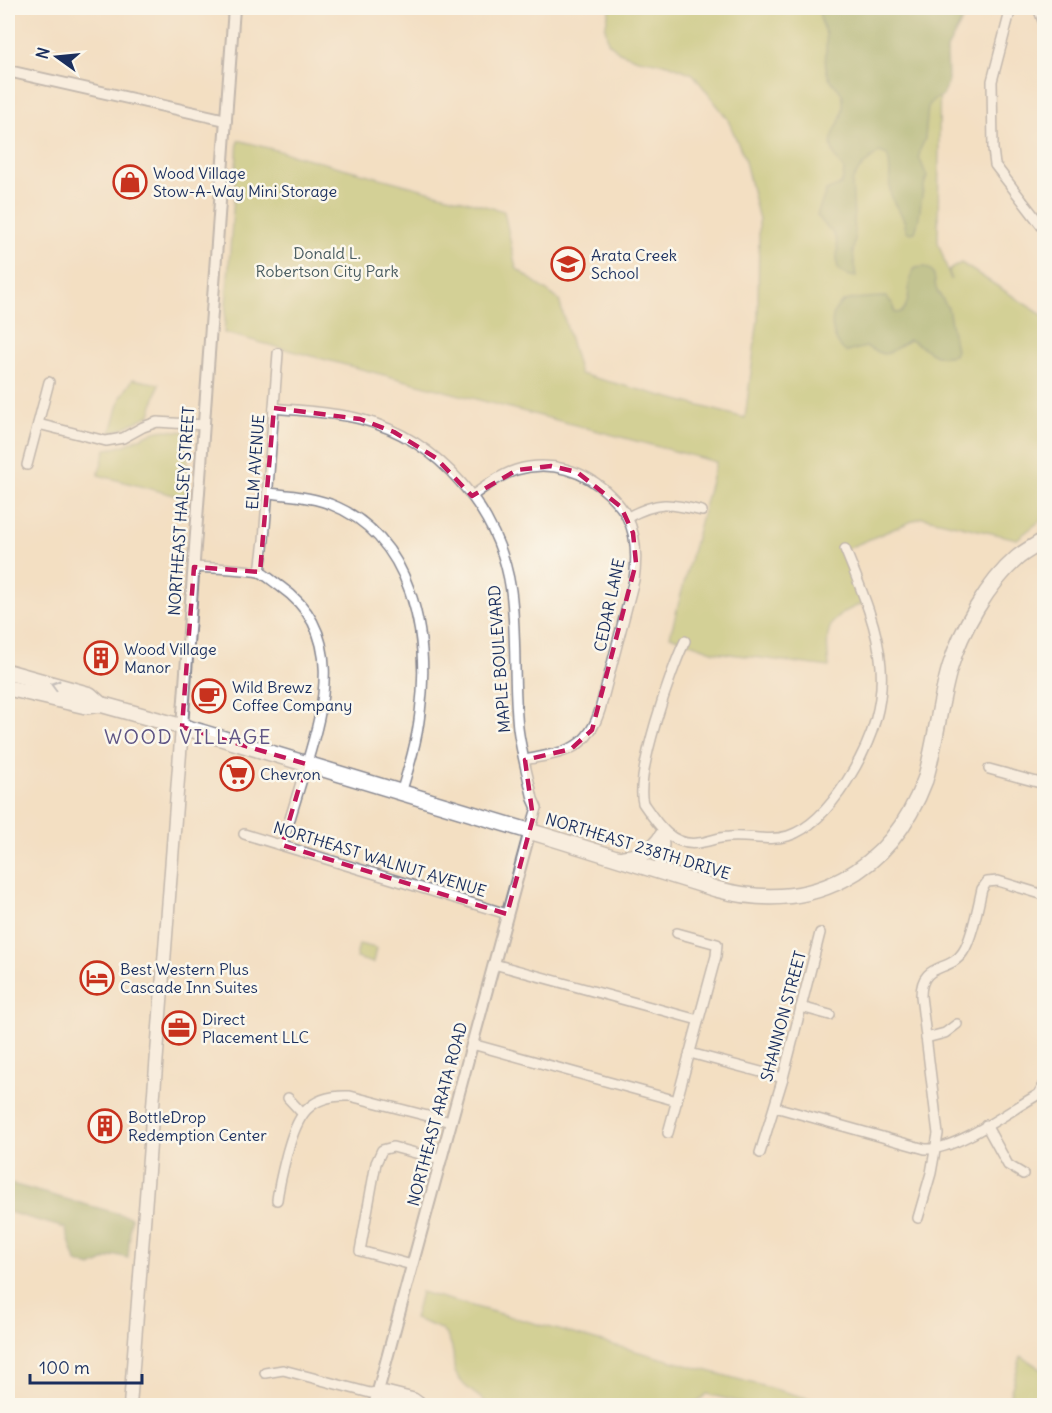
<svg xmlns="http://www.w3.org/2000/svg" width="1052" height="1413" viewBox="0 0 1052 1413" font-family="Delius,sans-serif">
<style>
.green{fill:#aebe61;stroke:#647660;stroke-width:1.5}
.forest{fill:#8aa557;stroke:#526a5a;stroke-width:1.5}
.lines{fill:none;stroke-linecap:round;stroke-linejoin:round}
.minor-casing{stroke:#878790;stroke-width:12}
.tertiary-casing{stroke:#878790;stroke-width:14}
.secondary-casing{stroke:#878790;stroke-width:15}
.trunk-casing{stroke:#878790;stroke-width:18}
.minor{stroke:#fff;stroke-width:9}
.tertiary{stroke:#fff;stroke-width:10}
.secondary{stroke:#fff;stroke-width:12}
.trunk{stroke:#fff;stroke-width:15}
.oneway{stroke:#8d97ae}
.marked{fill:none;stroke:#c2185b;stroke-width:4.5;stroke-dasharray:12 8;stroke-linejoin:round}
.labels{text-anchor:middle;stroke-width:5;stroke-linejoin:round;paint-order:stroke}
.poi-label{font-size:16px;fill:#1b2f5e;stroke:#fbf7ec;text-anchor:start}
.park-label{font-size:16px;fill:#475a5f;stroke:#fbf7ec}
.street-label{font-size:16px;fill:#1b2f5e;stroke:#fbf7ec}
.quarter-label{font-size:20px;letter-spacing:1.5px;fill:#5f5585;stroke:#fbf7ec}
</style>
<rect width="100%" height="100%" fill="#fbf7ec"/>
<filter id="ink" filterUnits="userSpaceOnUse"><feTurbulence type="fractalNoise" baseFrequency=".0167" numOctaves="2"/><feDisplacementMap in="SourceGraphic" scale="12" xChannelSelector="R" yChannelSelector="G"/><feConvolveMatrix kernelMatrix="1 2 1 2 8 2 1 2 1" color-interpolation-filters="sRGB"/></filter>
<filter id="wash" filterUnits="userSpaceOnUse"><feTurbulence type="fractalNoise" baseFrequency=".008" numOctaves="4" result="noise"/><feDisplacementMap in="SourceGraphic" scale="24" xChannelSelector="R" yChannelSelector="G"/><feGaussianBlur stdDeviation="1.35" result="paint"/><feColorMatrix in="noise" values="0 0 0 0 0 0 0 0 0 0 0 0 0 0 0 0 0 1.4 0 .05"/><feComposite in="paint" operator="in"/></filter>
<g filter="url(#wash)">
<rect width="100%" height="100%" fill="#f3dfc2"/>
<g class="green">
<path d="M610 8H958L940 52 938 242 951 280 949 270 961 263 1044 316V518L1017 539 922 517 844 550 864 603C826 618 825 628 829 667L715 652 670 636 716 462 224 333 238 140 504 211 516 268 559 300 580 374 745 418 758 319 759 220 744 157 727 118 693 74 668 64 638 59 619 52 608 42 605 27Z"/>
<path d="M133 379 159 384 150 415 121 429 111 432 121 397Z"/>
<path d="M166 430 187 432 189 439 185 498 98 475 106 449C128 449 144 431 166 430Z"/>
<path d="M359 944 376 948 373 963 356 958Z"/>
<path d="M421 1292 803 1397 834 1405H751L707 1394 692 1405H489C478 1394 462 1388 455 1372 453 1367 454 1359 453 1354 450 1328 435 1326 414 1319Z"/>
<path d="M1021 1356 1044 1371V1405H1007Z"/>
</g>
<g class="forest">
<path d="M819 8H969L947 49 948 82 942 96 933 100 928 107 925 139 920 150 919 157 927 177C919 195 922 215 915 232L910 233 906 230C905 214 894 208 891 195 887 181 893 169 887 155L880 152C869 160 857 169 852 182L855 238 853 252 856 277C824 273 844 254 835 237 832 230 822 223 817 215L826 191C841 184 842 189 844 170 815 134 845 133 843 100 843 89 833 86 829 77 822 65 828 48 826 35 824 25 818 18 819 8Z"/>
<path d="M924 267 931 270 934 275 936 289 948 308 956 350 954 355C932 361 927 346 909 340L889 353 883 354 866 347 846 352C831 342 826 313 843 302 850 298 878 297 886 297L892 303 895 313 902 312C914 297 904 285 915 268Z"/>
<path d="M8 1183 131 1217 128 1258 116 1255 91 1267 76 1262 65 1228 8 1212Z"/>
</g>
</g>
<g filter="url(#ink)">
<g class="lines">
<g class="minor-casing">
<g id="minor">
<path d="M1011 8 992 81 993 149 995 165 1044 229"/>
<path d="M1038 8 1044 24"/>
<path d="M274 408C302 411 332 412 360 419 439 439 500 511 511 591 517 636 513 682 518 728 521 752 528 776 533 799L537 808 530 831"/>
<path d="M38 424 106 441 123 438 143 427 157 422 204 425"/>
<path d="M27 465 49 382"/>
<path d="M268 493C289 495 310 497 330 504 413 536 430 635 420 713 417 741 409 767 401 793"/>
<path d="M472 496C486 486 500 475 516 470 550 460 585 470 610 495 617 502 623 508 627 517 637 536 637 559 634 580L600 710C587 752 563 752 525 760"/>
<path d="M628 517C658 501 670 503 702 511"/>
<path d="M194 567C207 568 252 569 262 573 268 577 274 582 281 587 344 631 325 704 306 766 298 792 290 819 282 845"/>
<path d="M260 572 264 540 278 353"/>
<path d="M685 641C671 669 635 775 643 803 656 822 671 847 698 843 709 842 718 837 729 837 749 835 768 842 788 836 813 828 833 803 847 781 903 692 882 639 845 549"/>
<path d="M989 769 1044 784"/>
<path d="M244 834 507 914"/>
<path d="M659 871 664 845 663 837"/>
<path d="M494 964 698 1020"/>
<path d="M801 1007 830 1015"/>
<path d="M926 1038 945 1033 957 1024"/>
<path d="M472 1044 677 1101"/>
<path d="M690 1053 783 1078"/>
<path d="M288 1098 302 1113"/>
<path d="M775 1107 925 1149C953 1151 1004 1115 1029 1100L1039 1094 1044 1085"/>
<path d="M986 1125 1008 1165 1023 1174"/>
<path d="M668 1133 716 956 717 944 677 933"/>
<path d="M760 1153 783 1078 820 933"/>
<path d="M277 1200C279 1184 283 1169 287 1153 297 1117 307 1094 350 1096L451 1122"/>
<path d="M918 1218 931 1173 938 1134 921 996C921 961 950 973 963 952 972 939 978 906 982 889L987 882 998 881 1044 895"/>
<path d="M412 1265 360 1251 376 1163 382 1150 393 1147 441 1160"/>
<path d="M265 1373 283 1370 370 1393 386 1391 414 1398 425 1406"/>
<path d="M377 1393 384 1397 414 1406"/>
</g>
</g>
<g class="tertiary-casing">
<g id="tertiary">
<path d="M8 71 226 120"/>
<path d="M182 727 234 8"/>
<path d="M374 1406 530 831"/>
</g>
</g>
<g class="secondary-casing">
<path id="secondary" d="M130 1406 182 727"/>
</g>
<g class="trunk-casing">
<g id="trunk">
<path d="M8 672 90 695 100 704 201 732 552 838 716 889C812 915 890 873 925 780 936 743 939 704 950 667 961 630 988 583 1017 558 1025 551 1036 546 1044 540"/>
<path d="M8 688 86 706 100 704"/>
<path d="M623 858C641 857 653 851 663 835"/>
</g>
</g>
<use href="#minor" class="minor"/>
<use href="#tertiary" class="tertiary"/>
<use href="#secondary" class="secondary"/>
<use href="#trunk" class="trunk"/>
</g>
<defs><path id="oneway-chevron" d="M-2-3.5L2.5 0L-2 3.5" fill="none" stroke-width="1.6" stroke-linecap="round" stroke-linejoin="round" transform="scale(1.5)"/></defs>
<use class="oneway" href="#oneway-chevron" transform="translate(55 685) rotate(-164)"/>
</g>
<path d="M0 0H1052V1413H0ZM274 408 360 419 394 432 436 458 472 496 517 470 551 466 577 472 621 507 633 533 636 563 592 730 571 749 525 760 533 818 507 914 282 845 306 764 182 727 194 567 260 572Z" fill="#f3dfc2" fill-opacity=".55" fill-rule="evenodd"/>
<path class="marked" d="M274 408 360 419 394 432 436 458 472 496 517 470 551 466 577 472 621 507 633 533 636 563 592 730 571 749 525 760 533 818 507 914 282 845 306 764 182 727 194 567 260 572Z"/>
<defs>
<g id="shop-ring" transform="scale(1.725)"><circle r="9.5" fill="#fbf7ec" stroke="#c8321e" stroke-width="1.5"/><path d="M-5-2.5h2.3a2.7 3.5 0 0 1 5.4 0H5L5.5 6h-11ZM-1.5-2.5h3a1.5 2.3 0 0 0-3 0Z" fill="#c8321e"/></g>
<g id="school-ring" transform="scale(1.725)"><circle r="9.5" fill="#fbf7ec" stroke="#c8321e" stroke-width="1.5"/><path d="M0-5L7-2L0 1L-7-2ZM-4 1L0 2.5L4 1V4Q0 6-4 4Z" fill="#c8321e"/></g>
<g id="building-ring" transform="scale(1.725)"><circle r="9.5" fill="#fbf7ec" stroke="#c8321e" stroke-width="1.5"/><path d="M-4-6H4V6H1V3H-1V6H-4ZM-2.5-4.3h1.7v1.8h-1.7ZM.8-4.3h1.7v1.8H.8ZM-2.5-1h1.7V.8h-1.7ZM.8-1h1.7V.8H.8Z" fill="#c8321e"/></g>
<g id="cafe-ring" transform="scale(1.725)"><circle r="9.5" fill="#fbf7ec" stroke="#c8321e" stroke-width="1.5"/><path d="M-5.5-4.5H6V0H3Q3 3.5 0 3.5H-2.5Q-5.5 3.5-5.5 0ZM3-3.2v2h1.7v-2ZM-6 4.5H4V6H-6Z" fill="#c8321e"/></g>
<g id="supermarket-ring" transform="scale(1.725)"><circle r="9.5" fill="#fbf7ec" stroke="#c8321e" stroke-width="1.5"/><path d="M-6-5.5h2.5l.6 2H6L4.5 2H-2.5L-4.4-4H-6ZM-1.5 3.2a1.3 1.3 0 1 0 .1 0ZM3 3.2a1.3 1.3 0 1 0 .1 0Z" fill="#c8321e"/></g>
<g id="hotel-ring" transform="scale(1.725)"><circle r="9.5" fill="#fbf7ec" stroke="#c8321e" stroke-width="1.5"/><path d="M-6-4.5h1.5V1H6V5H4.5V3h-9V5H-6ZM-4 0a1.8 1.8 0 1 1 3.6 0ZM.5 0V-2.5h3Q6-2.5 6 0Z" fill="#c8321e"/></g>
<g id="office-ring" transform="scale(1.725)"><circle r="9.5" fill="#fbf7ec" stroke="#c8321e" stroke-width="1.5"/><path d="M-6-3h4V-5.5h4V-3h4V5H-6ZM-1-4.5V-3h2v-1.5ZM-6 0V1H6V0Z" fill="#c8321e"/></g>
</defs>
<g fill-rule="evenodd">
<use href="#shop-ring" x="130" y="182"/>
<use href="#school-ring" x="568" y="264"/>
<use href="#building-ring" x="101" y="658"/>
<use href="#cafe-ring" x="209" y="696"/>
<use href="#supermarket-ring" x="237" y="774"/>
<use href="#hotel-ring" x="97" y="978"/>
<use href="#office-ring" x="179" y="1028"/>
<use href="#building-ring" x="105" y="1126"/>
</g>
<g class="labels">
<g class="poi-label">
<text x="153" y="179">Wood Village<tspan x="153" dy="18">Stow-A-Way Mini Storage</tspan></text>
<text x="591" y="261">Arata Creek<tspan x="591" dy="18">School</tspan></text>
<text x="124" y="655">Wood Village<tspan x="124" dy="18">Manor</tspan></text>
<text x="232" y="693">Wild Brewz<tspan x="232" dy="18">Coffee Company</tspan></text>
<text x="260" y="780">Chevron</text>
<text x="120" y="975">Best Western Plus<tspan x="120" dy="18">Cascade Inn Suites</tspan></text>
<text x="202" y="1025">Direct<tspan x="202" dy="18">Placement LLC</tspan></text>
<text x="128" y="1123">BottleDrop<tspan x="128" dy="18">Redemption Center</tspan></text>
</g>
<g class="park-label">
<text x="327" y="259">Donald L.<tspan x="327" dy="18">Robertson City Park</tspan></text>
</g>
<g class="street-label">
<text transform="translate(255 462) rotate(-86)" y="6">ELM AVENUE</text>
<text transform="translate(181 511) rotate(-86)" y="6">NORTHEAST HALSEY STREET</text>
<text transform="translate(609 605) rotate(-78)" y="6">CEDAR LANE</text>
<text transform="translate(499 659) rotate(-94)" y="6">MAPLE BOULEVARD</text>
<text transform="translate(638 846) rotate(17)" y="6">NORTHEAST 238TH DRIVE</text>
<text transform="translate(380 859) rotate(17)" y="6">NORTHEAST WALNUT AVENUE</text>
<text transform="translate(783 1016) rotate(-75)" y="6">SHANNON STREET</text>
<text transform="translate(437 1114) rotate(-75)" y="6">NORTHEAST ARATA ROAD</text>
</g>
<g class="quarter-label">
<text x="188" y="744">WOOD VILLAGE</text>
</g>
</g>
<rect width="1052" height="1413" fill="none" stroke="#fbf7ec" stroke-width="30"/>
<g transform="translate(57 57) rotate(285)" stroke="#fbf7ec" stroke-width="4.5" paint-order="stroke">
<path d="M0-4.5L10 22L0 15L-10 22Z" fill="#1b2f5e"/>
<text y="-9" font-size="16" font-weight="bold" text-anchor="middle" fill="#1b2f5e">N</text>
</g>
<path d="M30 1374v9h112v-9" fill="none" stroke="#1b2f5e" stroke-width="3"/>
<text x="39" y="1374" font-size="18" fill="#1b2f5e" stroke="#fbf7ec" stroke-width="4.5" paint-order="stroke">100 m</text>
</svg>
